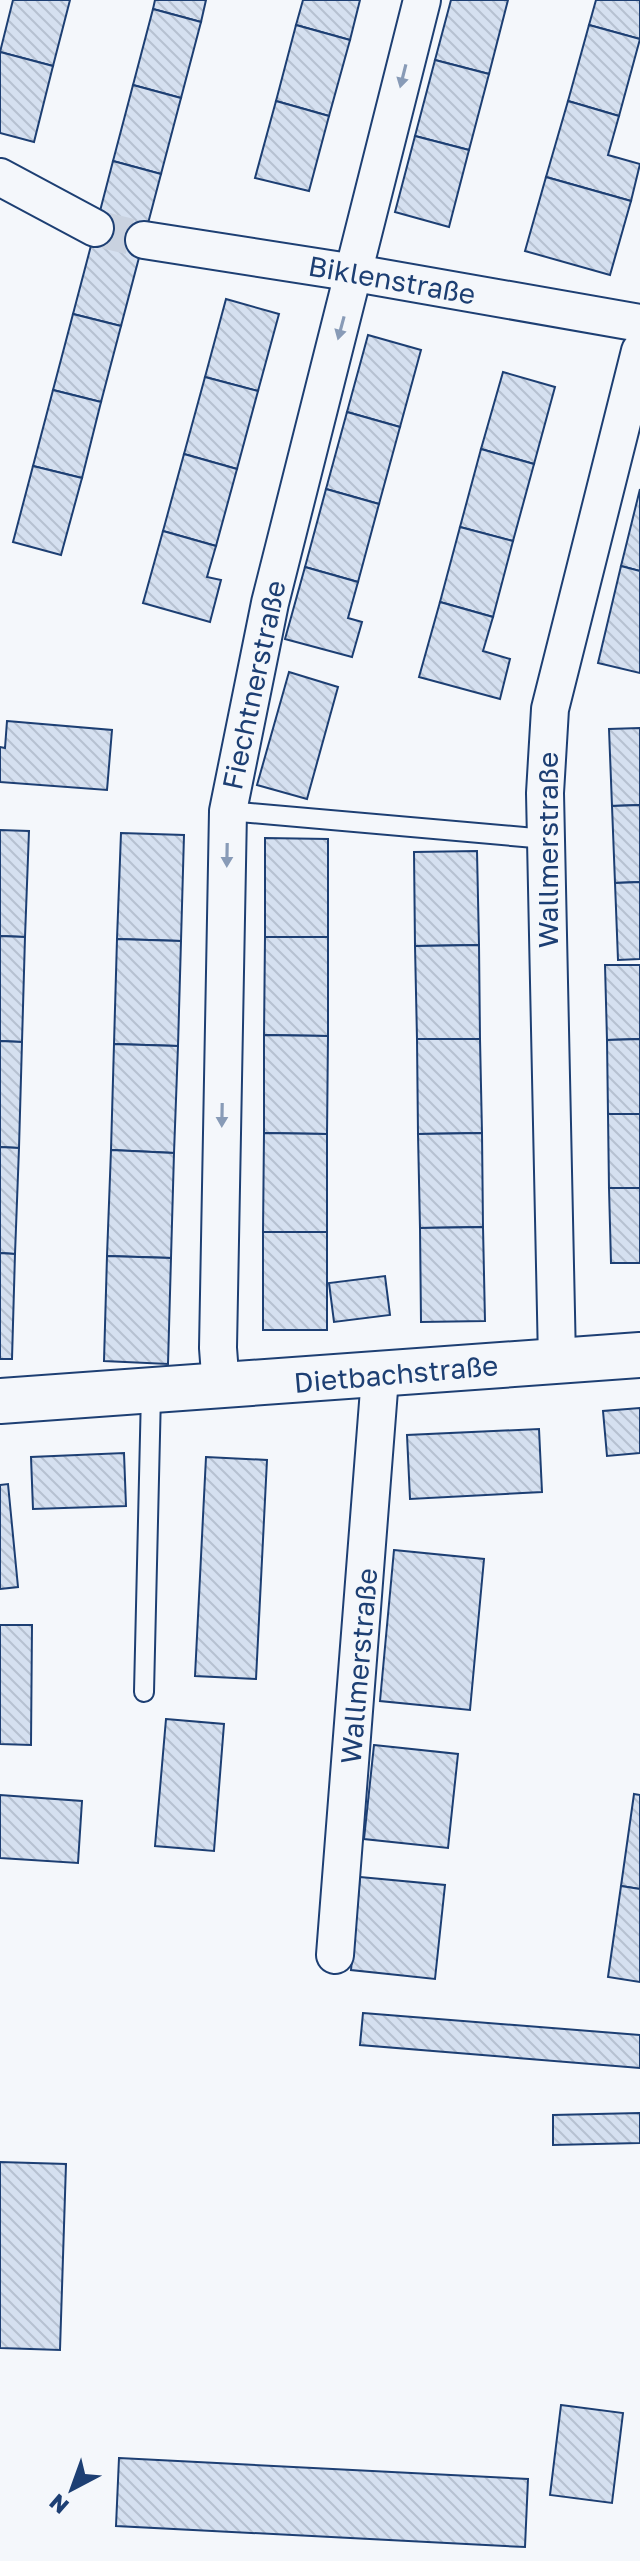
<svg xmlns="http://www.w3.org/2000/svg" width="640" height="2561" viewBox="0 0 640 2561" font-family="'Golos Text',sans-serif">
<style>
.building{fill:url(#building-back-hatch);stroke:#1d3f73;stroke-width:2}
.lines{fill:none;stroke-linecap:round;stroke-linejoin:round}
.minor-tunnel{stroke:#c9d2e0;stroke-width:36;stroke-dasharray:36 18;stroke-linecap:butt}
.service-casing{stroke:#1d3f73;stroke-width:22}
.minor-casing{stroke:#1d3f73;stroke-width:40}
.secondary-casing{stroke:#1d3f73;stroke-width:48}
.service{stroke:#f4f7fb;stroke-width:18}
.minor{stroke:#f4f7fb;stroke-width:36}
.secondary{stroke:#f4f7fb;stroke-width:44}
.oneway{fill:#889bb7}
.labels{text-anchor:middle;stroke-width:6;stroke-linejoin:round;paint-order:stroke}
.street-label{font-size:28px;fill:#1d3f73;stroke:#f4f7fb}
</style>
<defs>
<pattern id="building-back-hatch" width="6" height="6" patternUnits="userSpaceOnUse" patternTransform="scale(2)"><rect width="6" height="6" fill="#d5e0f0"/><path d="M-1 5l2 2M0 0l6 6M5-1l2 2" fill="none" stroke="#b6c1d1"/></pattern>
</defs>
<rect width="100%" height="100%" fill="#f4f7fb"/>
<g class="building">
<path d="M13 0H70L53 66 0 52Z"/>
<path d="M155 0H206L201 22 153 9Z"/>
<path d="M303 0H360L350 40 296 25Z"/>
<path d="M451 0H508L489 74 435 60Z"/>
<path d="M596 0H640V39L589 25Z"/>
<path d="M153 9 201 22 181 98 133 85Z"/>
<path d="M296 25 350 40 329 116 276 101Z"/>
<path d="M589 25 640 39 619 116 568 101Z"/>
<path d="M0 52 53 66 34 142 0 133Z"/>
<path d="M435 60 489 74 469 150 415 136Z"/>
<path d="M133 85 181 98 161 174 113 161Z"/>
<path d="M276 101 329 116 309 191 255 178Z"/>
<path d="M568 101 619 116 608 155 640 164 631 201 546 177Z"/>
<path d="M415 136 469 150 449 227 395 212Z"/>
<path d="M113 161 161 174 141 250 93 238Z"/>
<path d="M546 177 631 201 610 275 525 251Z"/>
<path d="M93 238 141 250 121 326 73 314Z"/>
<path d="M226 299 279 314 258 391 205 377Z"/>
<path d="M73 314 121 326 101 402 53 390Z"/>
<path d="M368 335 421 350 400 427 347 412Z"/>
<path d="M503 372 555 387 534 464 481 449Z"/>
<path d="M205 377 258 391 237 469 184 454Z"/>
<path d="M53 390 101 402 82 478 33 466Z"/>
<path d="M347 412 400 427 379 504 326 489Z"/>
<path d="M481 449 534 464 513 541 460 527Z"/>
<path d="M184 454 237 469 216 546 163 531Z"/>
<path d="M33 466 82 478 61 555 13 542Z"/>
<path d="M326 489 379 504 358 582 305 567Z"/>
<path d="M640 489V571L621 566Z"/>
<path d="M460 527 513 541 493 617 440 602Z"/>
<path d="M163 531 216 546 207 577 221 580 210 622 143 603Z"/>
<path d="M621 566 640 571V673L598 663Z"/>
<path d="M305 567 358 582 348 618 362 622 352 657 285 639Z"/>
<path d="M440 602 493 617 483 651 510 659 500 699 419 677Z"/>
<path d="M289 672 338 687 307 799 257 785Z"/>
<path d="M7 721 112 730 107 790 0 782V747L5 748Z"/>
<path d="M640 728V805L612 806 609 729Z"/>
<path d="M640 805V882L615 883 612 806Z"/>
<path d="M0 830 29 831 25 937 0 936Z"/>
<path d="M121 833 184 835 181 941 117 939Z"/>
<path d="M265 838 328 839V937H265Z"/>
<path d="M477 851 479 945 415 946 414 852Z"/>
<path d="M640 882V959L618 960 615 883Z"/>
<path d="M0 936 25 937 22 1042 0 1041Z"/>
<path d="M265 937H328V1036L264 1035Z"/>
<path d="M117 939 181 941 178 1046 114 1044Z"/>
<path d="M479 945 480 1039H417L415 946Z"/>
<path d="M605 965H640V1039L607 1040Z"/>
<path d="M264 1035 328 1036 327 1134 264 1133Z"/>
<path d="M417 1039H480L482 1133 418 1134Z"/>
<path d="M640 1039V1114H608L607 1040Z"/>
<path d="M0 1041 22 1042 19 1148 0 1147Z"/>
<path d="M114 1044 178 1046 174 1153 111 1150Z"/>
<path d="M608 1114H640V1188H609Z"/>
<path d="M264 1133 327 1134V1232H263Z"/>
<path d="M482 1133 483 1227 420 1228 418 1134Z"/>
<path d="M0 1147 19 1148 15 1254 0 1253Z"/>
<path d="M111 1150 174 1153 171 1258 107 1256Z"/>
<path d="M609 1188H640V1263H611Z"/>
<path d="M483 1227 485 1321 421 1322 420 1228Z"/>
<rect x="263" y="1232" width="64" height="98"/>
<path d="M0 1253 15 1254 12 1359H0Z"/>
<path d="M107 1256 171 1258 168 1364 104 1361Z"/>
<path d="M385 1276 390 1315 334 1322 329 1283Z"/>
<path d="M640 1408V1453L607 1456 603 1411Z"/>
<path d="M539 1429 542 1492 410 1499 407 1435Z"/>
<path d="M124 1453 126 1506 33 1509 31 1457Z"/>
<path d="M206 1457 267 1460 256 1679 195 1676Z"/>
<path d="M8 1484 18 1587 0 1589V1485Z"/>
<path d="M394 1550 484 1559 470 1710 380 1701Z"/>
<path d="M0 1625H32L31 1745 0 1744Z"/>
<path d="M166 1719 224 1724 214 1851 155 1846Z"/>
<path d="M374 1745 458 1754 448 1848 364 1839Z"/>
<path d="M634 1794 640 1795V1889L621 1886Z"/>
<path d="M0 1795 82 1801 78 1863 0 1858Z"/>
<path d="M360 1877 445 1885 435 1979 351 1970Z"/>
<path d="M621 1886 640 1889V1982L608 1977Z"/>
<path d="M363 2013 640 2035V2068L360 2045Z"/>
<path d="M640 2113V2143L553 2145V2115Z"/>
<path d="M0 2162 66 2164 60 2350 0 2348Z"/>
<path d="M561 2405 623 2413 612 2503 550 2495Z"/>
<path d="M119 2458 528 2479 525 2547 116 2526Z"/>
</g>
<g class="lines">
<path class="minor-tunnel" d="M95 228 144 240"/>
<g class="service-casing">
<g id="service">
<path d="M228 811 546 839"/>
<path d="M144 1692 151 1393"/>
</g>
</g>
<g class="minor-casing">
<g id="minor">
<path d="M0 177 95 228"/>
<path d="M144 240 355 273 640 323"/>
<path d="M557 1360 545 793 550 709 640 351"/>
<path d="M221 1388 218 1348 228 811 270 603 422 0"/>
<path d="M335 1955 380 1377"/>
</g>
</g>
<g class="secondary-casing">
<path id="secondary" d="M0 1401 640 1355"/>
</g>
<use href="#service" class="service"/>
<use href="#minor" class="minor"/>
<use href="#secondary" class="secondary"/>
</g>
<defs><path id="oneway-solid" d="M-6-.8H1V-3.2L6.5 0L1 3.2V.8H-6Z" transform="scale(2)"/></defs>
<g class="oneway">
<use href="#oneway-solid" transform="translate(403 76) rotate(104)"/>
<use href="#oneway-solid" transform="translate(341 328) rotate(105)"/>
<use href="#oneway-solid" transform="translate(227 855) rotate(91)"/>
<use href="#oneway-solid" transform="translate(222 1115) rotate(91)"/>
</g>
<g class="labels">
<g class="street-label">
<text transform="translate(392 280) rotate(10)" y="10">Biklenstraße</text>
<text transform="translate(254 685) rotate(-78)" y="10">Fiechtnerstraße</text>
<text transform="translate(548 850) rotate(-90)" y="10">Wallmerstraße</text>
<text transform="translate(396 1374) rotate(-5)" y="10">Dietbachstraße</text>
<text transform="translate(359 1666) rotate(-85)" y="10">Wallmerstraße</text>
</g>
</g>
<g transform="translate(72 2489) rotate(221)" stroke="#f4f7fb" stroke-width="6" paint-order="stroke">
<path d="M0-6L14 30L0 20L-14 30Z" fill="#1d3f73"/>
<text y="-12" font-size="22" font-weight="bold" text-anchor="middle" fill="#1d3f73">N</text>
</g>
</svg>
